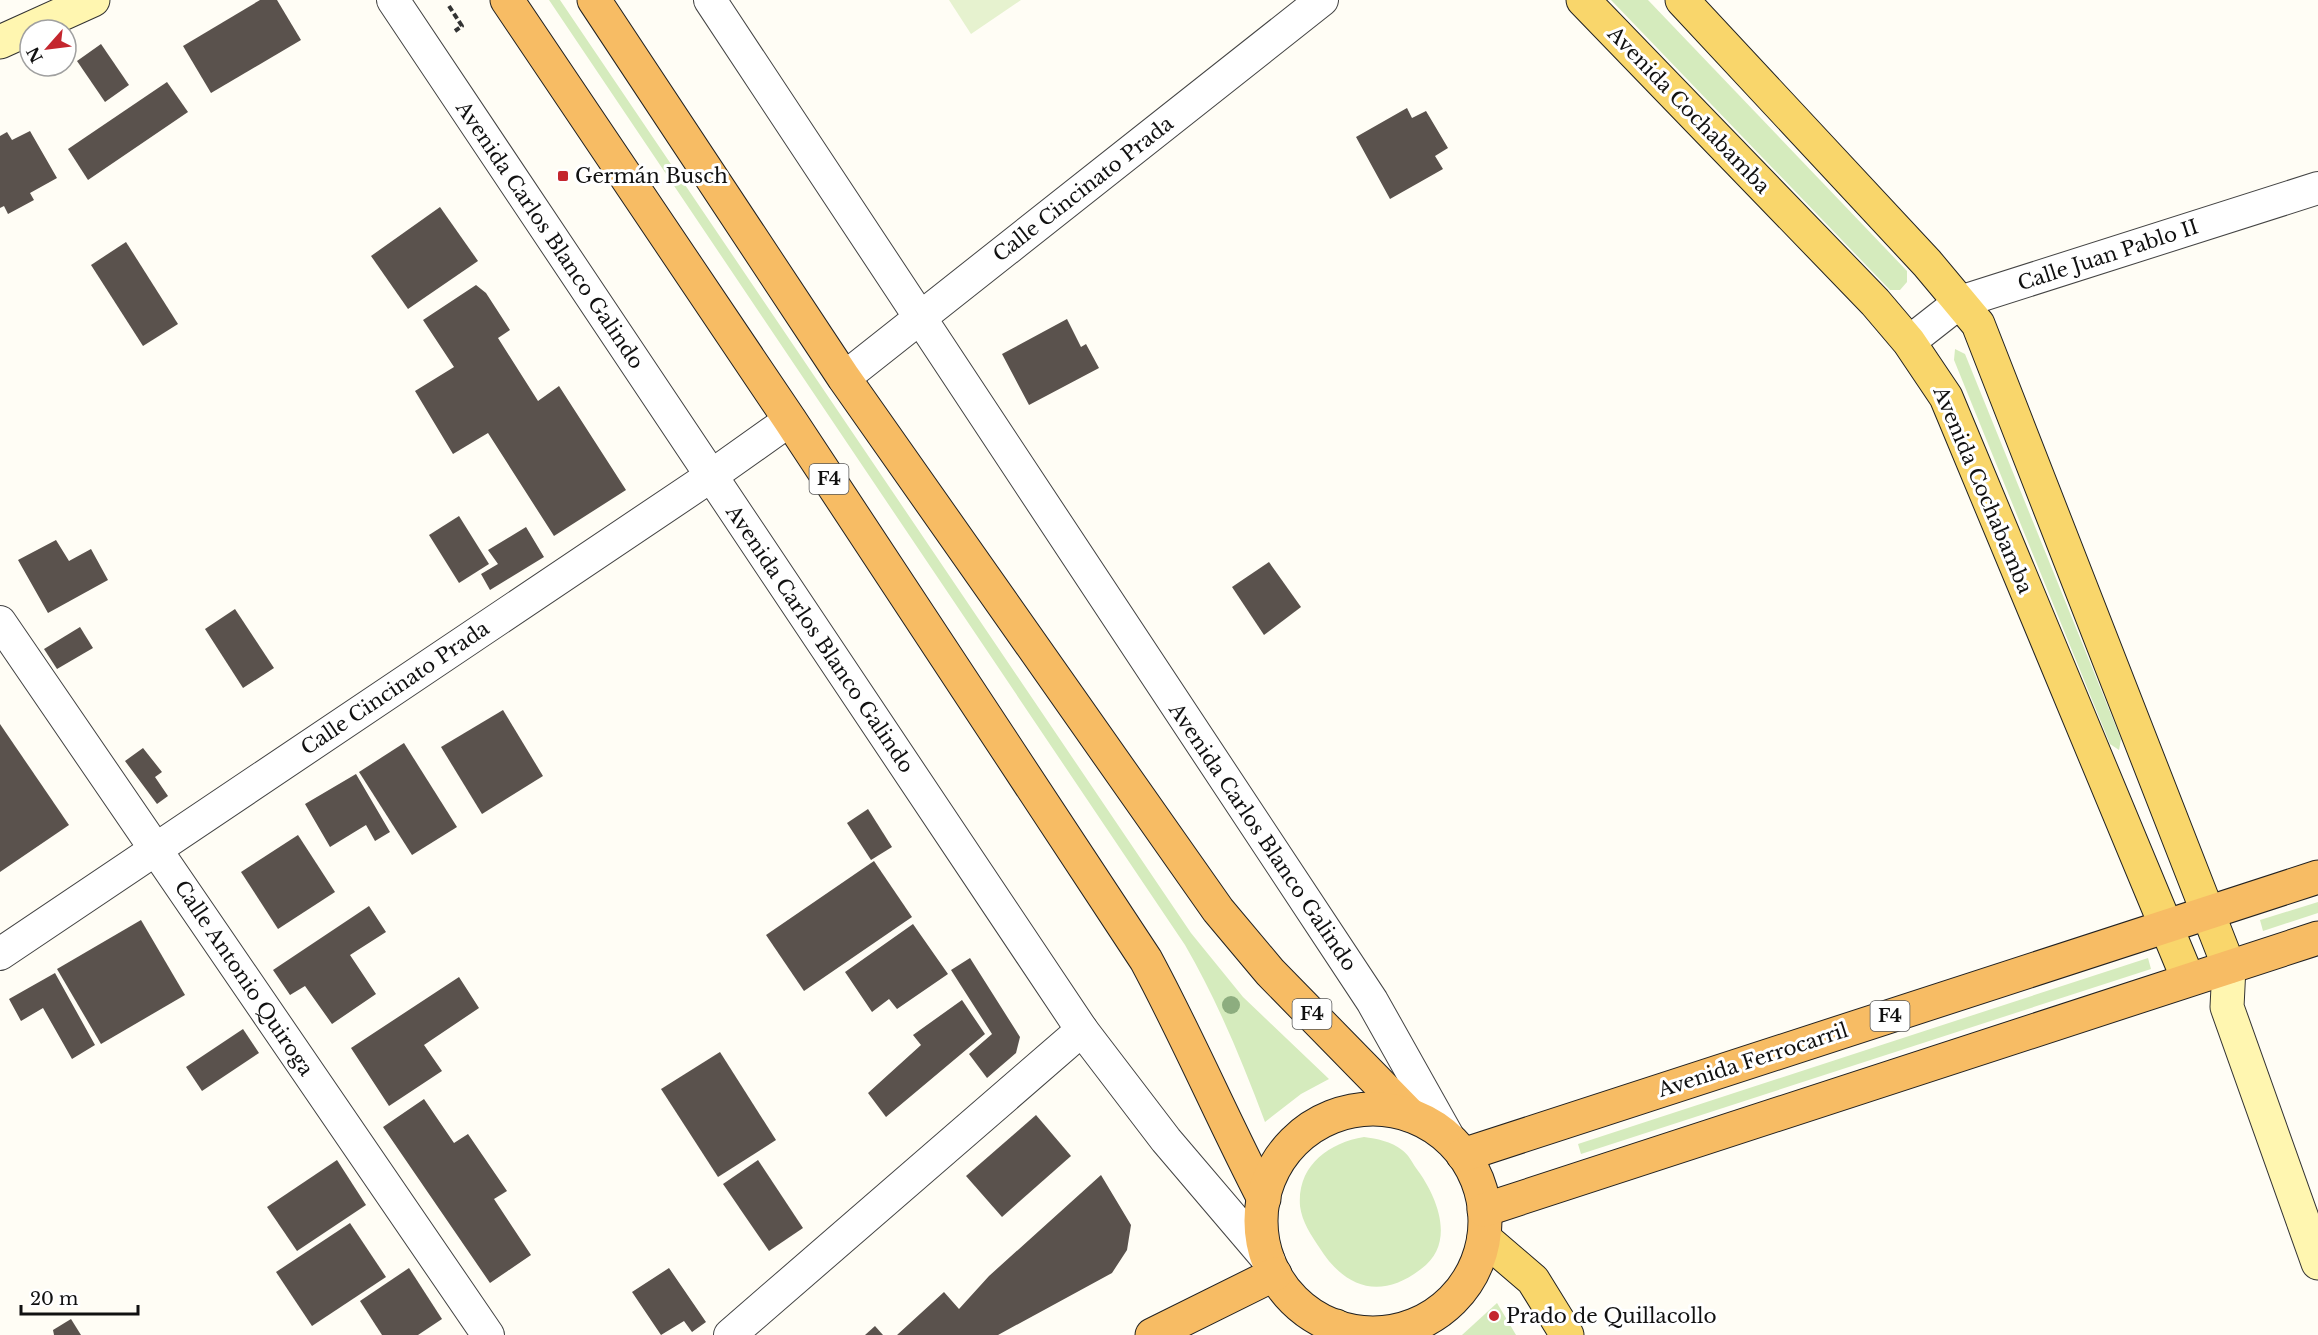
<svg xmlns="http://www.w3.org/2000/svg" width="2318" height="1335" viewBox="0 0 2318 1335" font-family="'Libre Baskerville',serif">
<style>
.green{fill:#d5ebbd}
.pitch{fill:#e6f2cf}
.building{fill:#5a524d}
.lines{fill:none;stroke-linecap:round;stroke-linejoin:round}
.minor-casing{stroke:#444;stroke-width:34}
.secondary-casing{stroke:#333;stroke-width:35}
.primary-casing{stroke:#222;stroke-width:35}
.trunk-casing{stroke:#222;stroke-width:35}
.path{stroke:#333;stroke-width:4;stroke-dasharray:6 3;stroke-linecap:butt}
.minor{stroke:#fff;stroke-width:32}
.secondary{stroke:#fff6b0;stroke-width:33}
.primary{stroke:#f9d66b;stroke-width:33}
.trunk{stroke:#f7bc64;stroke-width:33}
.tree{fill:#8dad7f}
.poi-dot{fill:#c4262e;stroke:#fff;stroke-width:2}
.labels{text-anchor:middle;stroke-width:6;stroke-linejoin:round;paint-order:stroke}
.shield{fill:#fff;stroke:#585858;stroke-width:1.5}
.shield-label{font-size:18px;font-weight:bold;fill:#111}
.street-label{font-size:20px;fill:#111;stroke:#fff}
.poi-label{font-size:20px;fill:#111;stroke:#fff;text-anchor:start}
</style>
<rect width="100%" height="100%" fill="#fffdf5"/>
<g class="green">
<path d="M549 0H560L1191 933 1243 997 1329 1079 1301 1094 1265 1122C1242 1061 1218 1002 1185 945Z"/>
<path d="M1611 0H1648L1907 271V282L1900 290H1890Z"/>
<path d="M1955 349 1965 354 2121 739 2119 750 2110 744 1954 360Z"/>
<path d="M2318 902V913L2263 931 2260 920Z"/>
<path d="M2148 958 2151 969 1581 1154 1578 1144Z"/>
<path d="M1364 1137C1377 1139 1391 1141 1402 1150 1408 1154 1412 1162 1416 1168 1437 1196 1457 1243 1421 1269 1381 1300 1345 1289 1319 1247 1311 1235 1302 1222 1300 1206 1297 1166 1328 1143 1364 1137Z"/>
<path d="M1497 1303 1516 1335H1462Z"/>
</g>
<path class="pitch" d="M949 0H1021L971 34Z"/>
<g class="building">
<path d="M260 0H277L301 40 211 93 183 46Z"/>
<path d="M101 44 129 85 105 102 77 61Z"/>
<path d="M167 82 188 112 88 180 68 149Z"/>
<path d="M1407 108 1412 118 1426 111 1448 148 1435 156 1443 169 1390 199 1356 137Z"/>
<path d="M30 131 57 178 30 193 34 200 8 214 4 206 0 208V136L7 132 12 140Z"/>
<path d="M440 207 478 261 408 309 371 256Z"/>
<path d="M126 242 178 324 143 346 91 265Z"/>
<path d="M476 285 486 293 510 330 498 338 538 401 559 386 626 490 554 536 488 433 453 454 415 391 454 367 423 320Z"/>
<path d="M1067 319 1081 347 1086 344 1099 368 1029 405 1002 354Z"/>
<path d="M459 516 489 564 459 583 429 535Z"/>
<path d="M526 527 544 557 490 590 481 574 498 564 488 550Z"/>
<path d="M56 540 69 561 91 549 108 580 48 613 18 560Z"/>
<path d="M1269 562 1301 607 1264 635 1232 587Z"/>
<path d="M235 609 274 668 243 688 205 629Z"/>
<path d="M80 627 93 648 57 669 44 649Z"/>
<path d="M503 710 543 776 482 814 441 747Z"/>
<path d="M0 724 69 825 0 872Z"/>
<path d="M404 743 457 827 412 855 359 772Z"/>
<path d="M143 748 162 772 155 777 168 796 157 804 125 761Z"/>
<path d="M356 774 390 832 375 841 366 825 330 847 305 804Z"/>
<path d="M868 809 892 847 871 860 847 823Z"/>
<path d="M298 835 335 892 278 929 241 872Z"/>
<path d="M874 861 912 917 804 991 766 935Z"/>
<path d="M369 906 386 932 350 955 376 994 332 1024 305 986 290 995 273 970Z"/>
<path d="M141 920 185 995 101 1044 57 969Z"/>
<path d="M913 924 948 974 897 1009 889 999 872 1012 845 972Z"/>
<path d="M970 958 1020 1037 1016 1053 987 1078 969 1054 992 1034 951 970Z"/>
<path d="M55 973 95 1045 72 1059 43 1008 21 1021 9 999Z"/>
<path d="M459 977 479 1008 424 1045 442 1071 389 1106 351 1048Z"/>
<path d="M962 1000 985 1034 886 1117 868 1093 921 1045 913 1035Z"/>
<path d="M243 1029 259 1053 202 1091 186 1067Z"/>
<path d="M720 1052 776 1140 718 1177 661 1089Z"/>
<path d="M424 1099 454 1143 468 1134 507 1191 494 1199 531 1255 490 1283 383 1127Z"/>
<path d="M1036 1115 1071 1156 1002 1217 966 1176Z"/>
<path d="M337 1160 366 1205 297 1251 267 1207Z"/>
<path d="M758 1160 803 1228 769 1251 723 1184Z"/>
<path d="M1101 1175 1131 1225 1127 1250 1112 1273 998 1335H897L944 1292 959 1309 989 1276Z"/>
<path d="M350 1223 386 1277 312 1326 276 1272Z"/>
<path d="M409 1268 442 1319 418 1335H382L360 1301Z"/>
<path d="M669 1268 706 1322 692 1332 684 1321 661 1335 632 1292Z"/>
<path d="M71 1319 81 1335H54L53 1330Z"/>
<path d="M875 1326 883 1335H865Z"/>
</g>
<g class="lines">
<g class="minor-casing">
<g id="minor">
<path d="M393 0 1082 1030 1166 1140 1269 1261"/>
<path d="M710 0 1372 1001 1450 1140"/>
<path d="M1909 342 1960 302 2318 188"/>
<path d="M844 378 1322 0"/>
<path d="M0 622 488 1335"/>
<path d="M0 954 711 476 790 420"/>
<path d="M730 1335 1082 1030"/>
</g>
</g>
<g class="secondary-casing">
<g id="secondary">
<path d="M0 42 93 0"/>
<path d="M2229 967 2227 1007 2318 1263"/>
</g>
</g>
<g class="primary-casing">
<g id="primary">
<path d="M1583 0 1875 302 1909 342 1946 397 2188 979"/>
<path d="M1682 0 1927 263 1978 324 2229 967"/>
<path d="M1484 1238 1533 1280 1567 1335"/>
<path d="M1336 1326 1342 1335"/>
</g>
</g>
<g class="trunk-casing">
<g id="trunk">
<path d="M507 0 790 420 1146 960C1188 1038 1223 1120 1264 1199"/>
<path d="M594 0 844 378 1218 910 1270 972 1410 1115"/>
<circle cx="1373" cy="1221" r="112"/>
<path d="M1463 1155 2318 877"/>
<path d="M1484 1210 2318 938"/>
<path d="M1152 1335 1275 1274"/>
</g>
</g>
<path class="path" d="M449 6 462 26 455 31"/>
<use href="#minor" class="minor"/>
<use href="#secondary" class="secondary"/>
<use href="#primary" class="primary"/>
<use href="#trunk" class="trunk"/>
</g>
<circle class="tree" cx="1231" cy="1005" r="9"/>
<g class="poi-dot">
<rect x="557" y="170" width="12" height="12" rx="3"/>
<circle cx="1494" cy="1316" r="6"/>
</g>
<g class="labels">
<g class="shield">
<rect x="809.5" y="464" width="39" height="30" rx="4.5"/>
<rect x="1292.5" y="999" width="39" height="30" rx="4.5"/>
<rect x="1870.5" y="1001" width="39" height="30" rx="4.5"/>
</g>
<g class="shield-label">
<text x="829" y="485">F4</text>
<text x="1312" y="1020">F4</text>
<text x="1890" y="1022">F4</text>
</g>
<g class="street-label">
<text transform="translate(1689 110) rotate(46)" y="7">Avenida Cochabamba</text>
<text transform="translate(1083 189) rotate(-38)" y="7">Calle Cincinato Prada</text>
<text transform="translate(550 235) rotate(56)" y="7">Avenida Carlos Blanco Galindo</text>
<text transform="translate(2108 255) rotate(-18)" y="7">Calle Juan Pablo II</text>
<text transform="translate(1983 490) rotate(67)" y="7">Avenida Cochabamba</text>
<text transform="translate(820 639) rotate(56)" y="7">Avenida Carlos Blanco Galindo</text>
<text transform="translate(395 688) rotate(-34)" y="7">Calle Cincinato Prada</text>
<text transform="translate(1263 837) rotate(56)" y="7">Avenida Carlos Blanco Galindo</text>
<text transform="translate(244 978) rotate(56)" y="7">Calle Antonio Quiroga</text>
<text transform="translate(1753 1060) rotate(-18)" y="7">Avenida Ferrocarril</text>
</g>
<g class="poi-label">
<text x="575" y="183">Germán Busch</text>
<text x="1506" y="1323">Prado de Quillacollo</text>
</g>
</g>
<g transform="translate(48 48) rotate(242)"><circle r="28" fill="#ffffff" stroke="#a0a0a0" stroke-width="1.5"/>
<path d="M0-4.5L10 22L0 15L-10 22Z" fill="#c4262e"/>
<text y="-9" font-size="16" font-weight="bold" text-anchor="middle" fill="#111111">N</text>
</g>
<path d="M21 1305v9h117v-9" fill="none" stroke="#111111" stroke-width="3"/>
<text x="30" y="1305" font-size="18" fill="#111111" stroke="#ffffff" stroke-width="4.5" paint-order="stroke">20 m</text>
</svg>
